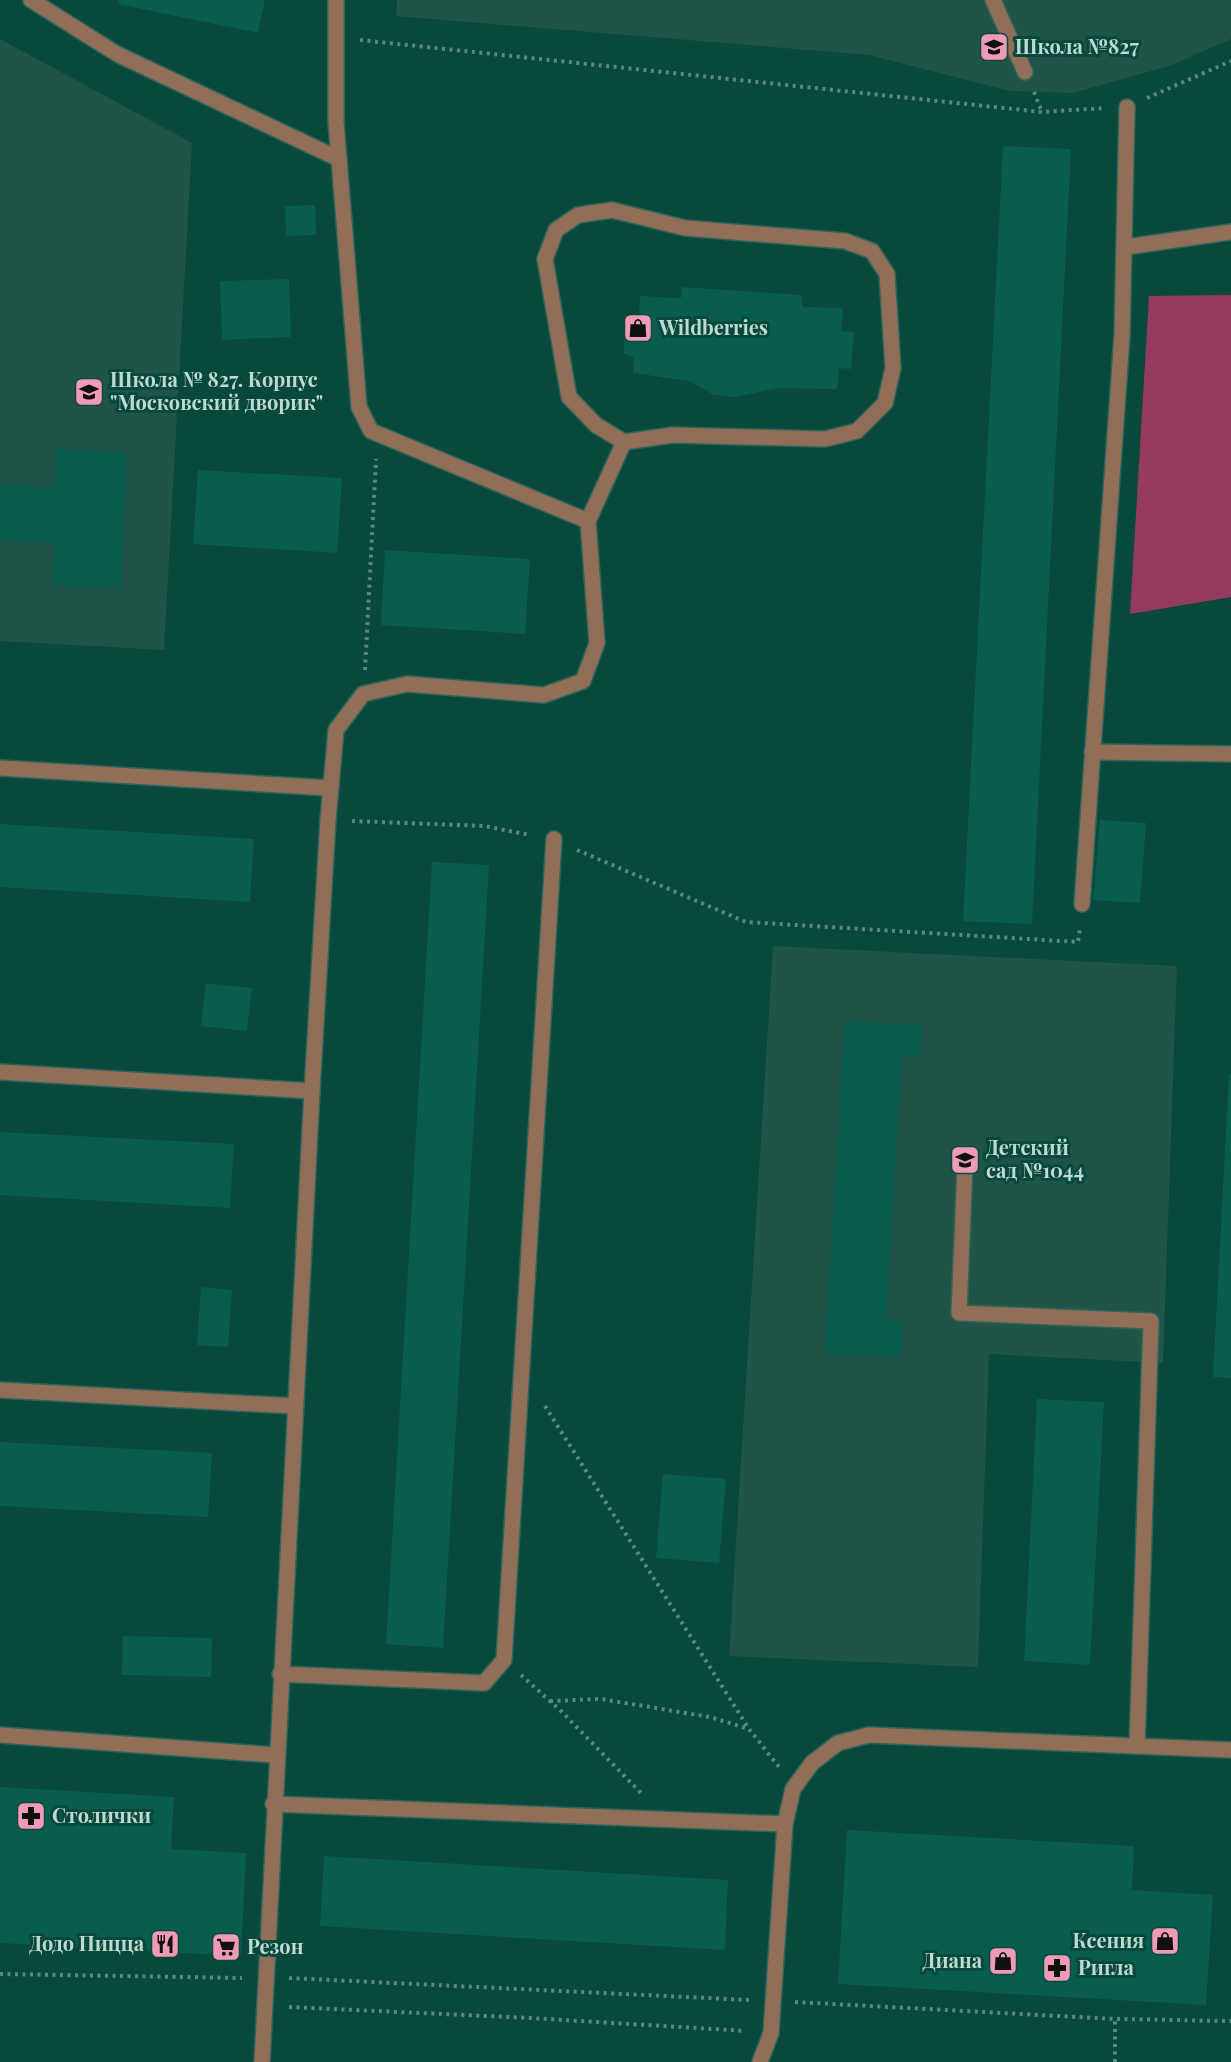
<svg xmlns="http://www.w3.org/2000/svg" width="1231" height="2062" viewBox="0 0 1231 2062" font-family="'Playfair Display',serif">
<style>
.built{fill:#205449}
.green{fill:#943b5f}
.building{fill:#095d4f}
.lines{fill:none;stroke-linecap:round;stroke-linejoin:round}
.minor-casing{stroke:#2d655b;stroke-width:18}
.path{stroke:#5a897f;stroke-width:4;stroke-dasharray:3 4.5;stroke-linecap:butt}
.minor{stroke:#916e55;stroke-width:15}
.labels{text-anchor:middle;stroke-width:6;stroke-linejoin:round;paint-order:stroke}
.poi-label{font-size:20px;font-weight:bold;fill:#bedad2;stroke:#09483d;text-anchor:start}
</style>
<rect width="100%" height="100%" fill="#09483d"/>
<g class="built">
<path d="M397 0H1231V39L1169 66 1073 93 1010 91 869 55 396 16Z"/>
<path d="M0 39 192 143 164 650 0 641Z"/>
<path d="M773 946 1177 966 1163 1363 989 1354 978 1667 729 1656Z"/>
</g>
<path class="green" d="M1231 295V597L1130 614 1149 296Z"/>
<g class="building">
<path d="M119 0H265L258 33 118 4Z"/>
<path d="M1003 146 1071 149 1032 924 963 921Z"/>
<path d="M315 205 316 235 286 236 285 206Z"/>
<path d="M289 279 291 337 222 340 220 281Z"/>
<path d="M682 287 801 295 803 307 843 308 841 331 854 332 851 369 839 368 837 389 778 388 735 397 714 395 689 381 633 373 634 357 624 354 625 315 639 316 640 296 681 298Z"/>
<path d="M56 449 127 453 121 588 53 585 55 542 0 540V485L55 488Z"/>
<path d="M198 470 342 478 337 553 193 544Z"/>
<path d="M385 550 530 559 525 634 381 625Z"/>
<path d="M1100 820 1146 823 1140 903 1093 900Z"/>
<path d="M0 824 254 839 250 902 0 887Z"/>
<path d="M432 862 489 865 443 1648 386 1644Z"/>
<path d="M206 983 252 988 247 1031 201 1026Z"/>
<path d="M845 1021 922 1025 920 1058 902 1057 886 1319 903 1320 901 1357 825 1353Z"/>
<path d="M1229 1074H1231V1378L1213 1377Z"/>
<path d="M0 1132 234 1144 230 1208 0 1195Z"/>
<path d="M201 1287 232 1290 228 1347 197 1345Z"/>
<path d="M1037 1399 1104 1402 1090 1665 1024 1661Z"/>
<path d="M0 1442 212 1453 208 1517 0 1506Z"/>
<path d="M663 1474 726 1479 719 1563 656 1558Z"/>
<path d="M123 1636 212 1638 211 1677 122 1675Z"/>
<path d="M0 1787 174 1797 171 1849 246 1853 241 1956 0 1943Z"/>
<path d="M847 1830 1134 1846 1132 1890 1213 1895 1206 2005 838 1984Z"/>
<path d="M324 1856 728 1880 725 1950 320 1926Z"/>
</g>
<g class="lines">
<g class="minor-casing">
<g id="minor">
<path d="M31 0 117 54 339 159"/>
<path d="M993 0 1025 72"/>
<path d="M1126 247 1231 232"/>
<path d="M588 521 624 442 673 435 825 439 857 431 885 403 893 368 887 274 872 251 845 241 685 228 612 210 578 215 556 230 545 259 569 397 596 425 624 442"/>
<path d="M1092 752 1231 754"/>
<path d="M0 768 330 788"/>
<path d="M1082 904 1122 336 1127 107"/>
<path d="M0 1072 312 1091"/>
<path d="M965 1165 959 1313 1151 1321 1137 1746"/>
<path d="M0 1390 294 1406"/>
<path d="M280 1674 484 1683 504 1660 554 839"/>
<path d="M0 1735 275 1755"/>
<path d="M273 1804 785 1824"/>
<path d="M262 2062 312 1091 328 820 336 730 363 694 407 684 544 695 583 681 597 643 588 521 371 431 359 407 336 122V0"/>
<path d="M760 2062 771 2033 785 1824 793 1789 812 1763 838 1743 869 1735 1231 1750"/>
</g>
</g>
<g class="path">
<path d="M360 40 1042 112 1105 108"/>
<path d="M1034 92 1042 112"/>
<path d="M1147 98 1231 61"/>
<path d="M365 670 376 459"/>
<path d="M352 821 484 826 530 835"/>
<path d="M577 850 746 922 1078 942 1080 927"/>
<path d="M545 1406 749 1729"/>
<path d="M521 1675 561 1711 641 1793"/>
<path d="M550 1701 601 1699 710 1717 749 1729 779 1767"/>
<path d="M0 1974 242 1978"/>
<path d="M289 1978 749 2000"/>
<path d="M795 2002 1115 2019 1231 2021"/>
<path d="M289 2007 530 2018 746 2031"/>
<path d="M1115 2062V2019"/>
</g>
<use href="#minor" class="minor"/>
</g>
<defs>
<g id="school-square" transform="scale(1.5)"><rect x="-9" y="-9" width="18" height="18" rx="4" fill="#ef9ab7" stroke="#09483d"/><path d="M0-5L7-2L0 1L-7-2ZM-4 1L0 2.5L4 1V4Q0 6-4 4Z" fill="#111"/></g>
<g id="shop-square" transform="scale(1.5)"><rect x="-9" y="-9" width="18" height="18" rx="4" fill="#ef9ab7" stroke="#09483d"/><path d="M-5-2.5h2.3a2.7 3.5 0 0 1 5.4 0H5L5.5 6h-11ZM-1.5-2.5h3a1.5 2.3 0 0 0-3 0Z" fill="#111"/></g>
<g id="pharmacy-square" transform="scale(1.5)"><rect x="-9" y="-9" width="18" height="18" rx="4" fill="#ef9ab7" stroke="#09483d"/><path d="M-2-6h4v4h4v4h-4v4h-4v-4h-4v-4h4Z" fill="#111"/></g>
<g id="restaurant-square" transform="scale(1.5)"><rect x="-9" y="-9" width="18" height="18" rx="4" fill="#ef9ab7" stroke="#09483d"/><path d="M-5-6h1v4h1v-4h1v4h1v-4h1v5L-1.5 .5V6h-2V.5L-5-1ZM5-6V6H3V1.5H1.5Q1.5-4 5-6Z" fill="#111"/></g>
<g id="supermarket-square" transform="scale(1.5)"><rect x="-9" y="-9" width="18" height="18" rx="4" fill="#ef9ab7" stroke="#09483d"/><path d="M-6-5.5h2.5l.6 2H6L4.5 2H-2.5L-4.4-4H-6ZM-1.5 3.2a1.3 1.3 0 1 0 .1 0ZM3 3.2a1.3 1.3 0 1 0 .1 0Z" fill="#111"/></g>
</defs>
<g fill-rule="evenodd">
<use href="#school-square" x="994" y="47"/>
<use href="#shop-square" x="638" y="328"/>
<use href="#school-square" x="89" y="392"/>
<use href="#school-square" x="965" y="1160"/>
<use href="#pharmacy-square" x="31" y="1816"/>
<use href="#shop-square" x="1165" y="1941"/>
<use href="#restaurant-square" x="165" y="1944"/>
<use href="#supermarket-square" x="226" y="1947"/>
<use href="#shop-square" x="1003" y="1961"/>
<use href="#pharmacy-square" x="1057" y="1968"/>
</g>
<g class="labels">
<g class="poi-label">
<text x="1015" y="54">Школа №827</text>
<text x="659" y="335">Wildberries</text>
<text x="110" y="387">Школа № 827. Корпус<tspan x="110" dy="23">"Московский дворик"</tspan></text>
<text x="986" y="1155">Детский<tspan x="986" dy="23">сад №1044</tspan></text>
<text x="52" y="1823">Столички</text>
<text x="1144" y="1948" text-anchor="end">Ксения</text>
<text x="144" y="1951" text-anchor="end">Додо Пицца</text>
<text x="247" y="1954">Резон</text>
<text x="982" y="1968" text-anchor="end">Диана</text>
<text x="1078" y="1975">Ригла</text>
</g>
</g>
</svg>
